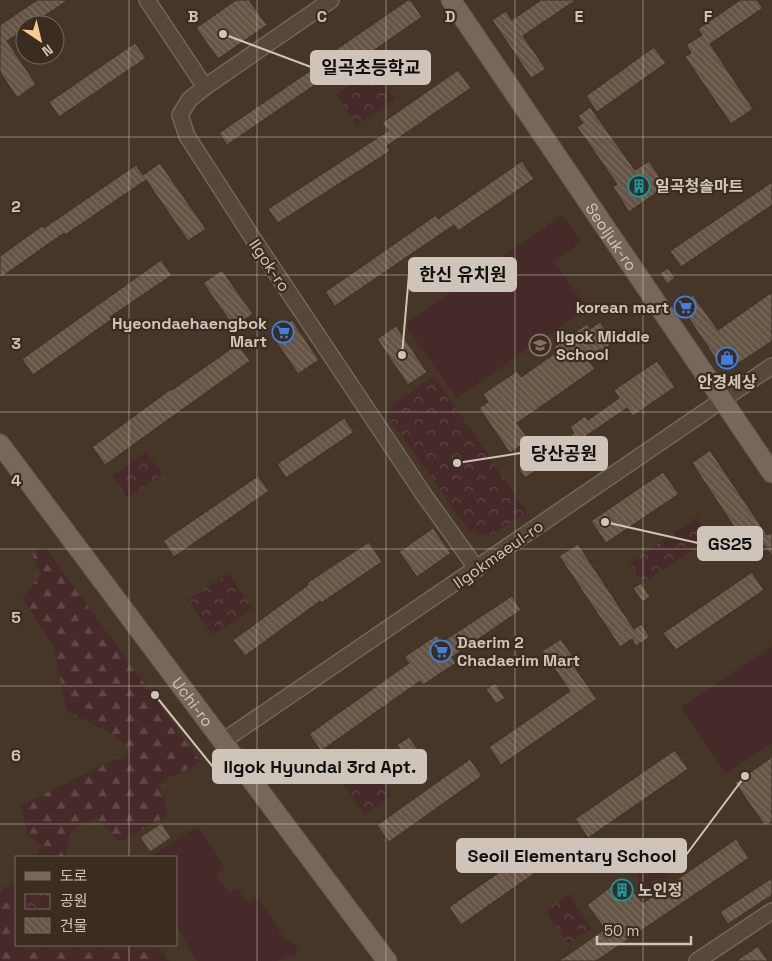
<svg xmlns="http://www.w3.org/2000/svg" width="772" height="961" viewBox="0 0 772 961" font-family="'Space Grotesk','Noto Sans KR',sans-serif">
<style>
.forest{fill:url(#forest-firs)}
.park{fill:url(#park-crowns)}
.pitch{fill:#462a29}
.building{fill:url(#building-back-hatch);stroke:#3c2f22}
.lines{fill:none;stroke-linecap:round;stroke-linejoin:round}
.minor-casing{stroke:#72665a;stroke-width:18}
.major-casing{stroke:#615448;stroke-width:21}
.minor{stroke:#55483b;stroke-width:15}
.major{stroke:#75675a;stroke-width:19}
.grid{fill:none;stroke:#cec4b9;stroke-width:1;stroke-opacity:0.55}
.labels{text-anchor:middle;stroke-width:4.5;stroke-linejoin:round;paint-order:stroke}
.poi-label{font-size:16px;font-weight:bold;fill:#cec4b9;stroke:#3a2d20;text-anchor:start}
.street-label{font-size:16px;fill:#cec4b9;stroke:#3a2d20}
.grid-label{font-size:16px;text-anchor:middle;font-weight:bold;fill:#cec4b9;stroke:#3a2d20;stroke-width:4.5;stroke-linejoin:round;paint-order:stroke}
.leader{fill:none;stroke:#cec4b9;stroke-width:2}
.callout-dot{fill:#cec4b9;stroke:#3a2d20;stroke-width:2}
.callout{fill:#cec4b9;stroke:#cec4b9;stroke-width:2}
.callout-label{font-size:18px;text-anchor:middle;font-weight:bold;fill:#111}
</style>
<defs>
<pattern id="forest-firs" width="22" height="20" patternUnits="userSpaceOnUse" patternTransform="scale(1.25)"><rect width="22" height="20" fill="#462a29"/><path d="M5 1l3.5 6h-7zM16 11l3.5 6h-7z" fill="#604746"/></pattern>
<pattern id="park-crowns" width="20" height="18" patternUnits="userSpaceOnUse" patternTransform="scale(1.25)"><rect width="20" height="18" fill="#462a29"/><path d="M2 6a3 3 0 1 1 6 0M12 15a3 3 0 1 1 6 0" fill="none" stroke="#604746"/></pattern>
<pattern id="building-back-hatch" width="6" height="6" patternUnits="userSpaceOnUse" patternTransform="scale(1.25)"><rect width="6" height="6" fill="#655443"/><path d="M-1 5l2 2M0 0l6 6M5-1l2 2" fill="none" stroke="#7a6b5c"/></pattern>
</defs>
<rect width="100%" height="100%" fill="#453627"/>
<g class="forest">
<path d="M45 547 201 762 159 784 168 815 120 842 96 817 71 830 66 857H35L43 846 28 836 21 805 133 751 114 735 67 712 54 649 23 598 41 574 32 553Z"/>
<path d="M16 881V945H157L170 961H0V891Z"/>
</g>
<g class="park">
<path d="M374 69 395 99 357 125 336 95Z"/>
<path d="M434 376 527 512 491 536 478 534 468 529 387 415 391 406Z"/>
<path d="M146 452 162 474 128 498 112 476Z"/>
<path d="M697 517 710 538 643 583 629 563Z"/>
<path d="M228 573 252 608 213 635 188 600Z"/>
<path d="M359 747 391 795 364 814 331 766Z"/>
<path d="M642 845 651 849 668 875 647 889 625 856Z"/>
<path d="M569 894 592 928 568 944 547 914 549 908Z"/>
</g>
<g class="pitch">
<path d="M562 215 581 242 554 261 587 308 456 398 405 324Z"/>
<path d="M772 646V743L726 774 681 707Z"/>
<path d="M198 826 226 868 216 874 229 894 238 889 248 904 258 898 284 938 297 945V955L286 956 278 961H197L176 925V857H150Z"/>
</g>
<g class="building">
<path d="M37 0H68L31 25H25V29L7 41 36 84 17 98 0 72V25Z"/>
<path d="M236 0H249L267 25 218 59 196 28Z"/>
<path d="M408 0H411L422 17 347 69 344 65 227 145 219 133 336 53 334 51Z"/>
<path d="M541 0H576L523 36 546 69 531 78 492 20 506 11 512 20Z"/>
<path d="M740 0H757L763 8 710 44 753 109 731 124 685 57 691 53 686 45 702 35 698 29Z"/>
<path d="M135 43 146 58 59 117 49 102Z"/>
<path d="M654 47 666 63 597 112 586 96Z"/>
<path d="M458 70 471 88 387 146 390 151 278 223 268 209 388 131 382 123Z"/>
<path d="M590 107 635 170 649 161 666 186 629 212 613 187 617 184 577 127 583 123 578 116Z"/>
<path d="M522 161 534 179 458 231 454 225 335 306 325 292 436 215 438 219Z"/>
<path d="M160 163 206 229 188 241 146 180 65 235 64 233 0 278V256L42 226 44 228 136 165 143 175Z"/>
<path d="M772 182V205L681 267 670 251Z"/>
<path d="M161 260 172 275 110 317 112 319 33 375 22 359Z"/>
<path d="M668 268 675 278 667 284 660 273Z"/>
<path d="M222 270 253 314 234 327 203 283Z"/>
<path d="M772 292V341L739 363 716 359 679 304 693 295 718 330Z"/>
<path d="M292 320 319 360 298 374 271 334Z"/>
<path d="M600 322 614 342 588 360 595 369 517 423 529 440 510 453 479 408 488 402 483 394 517 371 521 377 557 352 554 347 587 324 590 329Z"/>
<path d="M396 326 427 372 408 385 377 339Z"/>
<path d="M238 344 250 361 105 465 92 447 171 389 172 390Z"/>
<path d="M657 361 675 387 633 416 627 408 525 478 519 470 574 433 570 427 585 416 588 420 619 398 614 390Z"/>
<path d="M344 418 354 432 286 478 277 464Z"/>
<path d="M710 450 767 535 772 532V556L764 545 752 554 692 463Z"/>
<path d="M663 472 679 494 606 543 591 521Z"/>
<path d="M258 476 269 491 174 557 163 541Z"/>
<path d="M433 528 451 553 417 577 399 552Z"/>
<path d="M369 542 382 562 321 603 320 601 245 656 233 640 308 585 307 583Z"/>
<path d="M578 544 634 629 641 624 650 637 636 646 632 639 620 647 559 556Z"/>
<path d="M752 572 764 590 676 650 663 633Z"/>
<path d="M641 583 650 597 642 602 633 588Z"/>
<path d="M512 596 521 610 452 657 456 663 423 685 420 681 321 751 309 734 409 663 404 657 437 635 442 642Z"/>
<path d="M561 639 580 667 576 669 597 699 501 765 489 747 570 691 542 651Z"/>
<path d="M495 683 505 698 496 704 486 689Z"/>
<path d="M409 737 421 754 409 762 397 745Z"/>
<path d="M675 750 688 769 588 838 575 819Z"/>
<path d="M772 757V821L765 826 735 783Z"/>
<path d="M470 759 482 776 389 842 377 825Z"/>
<path d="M162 823 171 838 150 852 140 837Z"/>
<path d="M550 837 562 854 461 925 449 907Z"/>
<path d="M736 839 749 858 596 961H559L605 929 587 905 622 878 643 903Z"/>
<path d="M772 878V895L728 924 720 912Z"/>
<path d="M758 946 768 961H736Z"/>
</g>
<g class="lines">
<g class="minor-casing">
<g id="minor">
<path d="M147 0 205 87"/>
<path d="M331 0 205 87 189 100 180 115 187 136 252 237 424 495 477 569"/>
<path d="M223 741 772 366"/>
<path d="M697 961 772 911"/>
</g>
</g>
<g class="major-casing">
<g id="major">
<path id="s1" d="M451 0 772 473"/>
<path id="s2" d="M0 444 387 961"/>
</g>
</g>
<use href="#minor" class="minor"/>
<use href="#major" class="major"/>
</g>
<path class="grid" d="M129 0V857M257 0V961M386 0V961M515 0V961M643 0V961M0 137H772M0 275H772M0 412H772M0 549H772M0 686H772M0 824H772M129 945V961"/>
<defs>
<g id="building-ring" transform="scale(1.125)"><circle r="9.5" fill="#3a2d20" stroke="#0f9aa8" stroke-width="1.5"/><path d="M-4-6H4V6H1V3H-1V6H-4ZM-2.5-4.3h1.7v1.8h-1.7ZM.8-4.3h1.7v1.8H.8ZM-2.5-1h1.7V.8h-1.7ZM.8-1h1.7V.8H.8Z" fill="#0f9aa8"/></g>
<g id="supermarket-ring" transform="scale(1.125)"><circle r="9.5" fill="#3a2d20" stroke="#3f7fe0" stroke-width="1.5"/><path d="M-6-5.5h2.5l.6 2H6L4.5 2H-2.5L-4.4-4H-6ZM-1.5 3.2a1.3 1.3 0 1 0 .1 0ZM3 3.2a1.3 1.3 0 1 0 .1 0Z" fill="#3f7fe0"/></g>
<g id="school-ring" transform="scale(1.125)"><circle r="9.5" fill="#3a2d20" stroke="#8d6e63" stroke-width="1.5"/><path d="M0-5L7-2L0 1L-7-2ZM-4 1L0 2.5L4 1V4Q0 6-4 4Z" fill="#8d6e63"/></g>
<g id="shop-ring" transform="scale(1.125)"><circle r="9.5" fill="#3a2d20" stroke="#3f7fe0" stroke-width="1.5"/><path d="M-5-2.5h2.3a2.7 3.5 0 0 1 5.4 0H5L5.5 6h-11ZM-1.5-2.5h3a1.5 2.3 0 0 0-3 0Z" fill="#3f7fe0"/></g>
</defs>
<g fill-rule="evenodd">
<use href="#building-ring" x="639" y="186"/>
<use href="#supermarket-ring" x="685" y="307"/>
<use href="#supermarket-ring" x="283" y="332"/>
<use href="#school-ring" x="540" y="345"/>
<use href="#shop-ring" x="727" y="358"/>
<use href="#supermarket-ring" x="441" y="651"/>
<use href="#building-ring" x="622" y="890"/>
</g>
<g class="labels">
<g class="poi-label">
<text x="655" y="192">일곡청솔마트</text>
<text x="669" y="313" text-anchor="end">korean mart</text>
<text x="267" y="329" text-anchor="end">Hyeondaehaengbok<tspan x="267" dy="18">Mart</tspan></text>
<text x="556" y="342">Ilgok Middle<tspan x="556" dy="18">School</tspan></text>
<text x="727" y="388" text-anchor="middle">안경세상</text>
<text x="457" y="648">Daerim 2<tspan x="457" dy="18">Chadaerim Mart</tspan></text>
<text x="638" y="896">노인정</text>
</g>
<g class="street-label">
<text dy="6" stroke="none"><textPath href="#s1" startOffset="286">Seoljuk-ro</textPath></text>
<text transform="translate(270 265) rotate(56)" y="6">Ilgok-ro</text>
<text transform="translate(498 554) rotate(-35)" y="6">Ilgokmaeul-ro</text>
<text dy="6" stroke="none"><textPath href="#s2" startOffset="322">Uchi-ro</textPath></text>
</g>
</g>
<g class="grid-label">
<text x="193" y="22">B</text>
<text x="322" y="22">C</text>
<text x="450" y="22">D</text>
<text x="579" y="22">E</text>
<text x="708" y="22">F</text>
<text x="16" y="212">2</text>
<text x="16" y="349">3</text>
<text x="16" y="486">4</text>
<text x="16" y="623">5</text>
<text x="16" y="761">6</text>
</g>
<path class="leader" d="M223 34L311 67M402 355L409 274M457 463L521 453M605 522L698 543M155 695L213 767M745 776L686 855"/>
<g class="callout-dot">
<circle cx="223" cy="34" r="5"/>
<circle cx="402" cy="355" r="5"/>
<circle cx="457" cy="463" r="5"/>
<circle cx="605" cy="522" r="5"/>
<circle cx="155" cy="695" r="5"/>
<circle cx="745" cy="776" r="5"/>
</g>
<g class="callout">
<rect x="311" y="51" width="119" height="33" rx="5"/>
<rect x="409" y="258" width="107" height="33" rx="5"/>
<rect x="521" y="437" width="86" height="33" rx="5"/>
<rect x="698" y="527" width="64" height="33" rx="5"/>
<rect x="213" y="750" width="213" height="33" rx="5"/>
<rect x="457" y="839" width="229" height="33" rx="5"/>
</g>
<g class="callout-label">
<text x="371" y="74">일곡초등학교</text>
<text x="463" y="281">한신 유치원</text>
<text x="564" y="460">당산공원</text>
<text x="730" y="550">GS25</text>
<text x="320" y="773">Ilgok Hyundai 3rd Apt.</text>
<text x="572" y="862">Seoil Elementary School</text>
</g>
<rect x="15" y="856" width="162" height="90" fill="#3a2d20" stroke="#75695d"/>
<rect x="25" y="872" width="25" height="8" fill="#75675a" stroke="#75695d"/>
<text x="60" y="881" font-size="15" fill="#cec4b9">도로</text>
<rect x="25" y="894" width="25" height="15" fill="url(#park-crowns)" stroke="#75695d"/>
<text x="60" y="906" font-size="15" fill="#cec4b9">공원</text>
<rect x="25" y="918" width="25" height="15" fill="url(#building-back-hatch)" stroke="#75695d"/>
<text x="60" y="931" font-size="15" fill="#cec4b9">건물</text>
<g transform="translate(40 40) rotate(145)"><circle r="24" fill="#3a2d20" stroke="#75695d"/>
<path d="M0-4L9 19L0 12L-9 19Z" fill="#fcc990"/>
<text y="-8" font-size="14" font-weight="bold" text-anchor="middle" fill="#cec4b9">N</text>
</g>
<path d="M597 936v8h94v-8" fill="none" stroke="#cec4b9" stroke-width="2.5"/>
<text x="604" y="936" font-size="15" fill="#cec4b9" stroke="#3a2d20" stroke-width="4" paint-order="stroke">50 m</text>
</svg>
